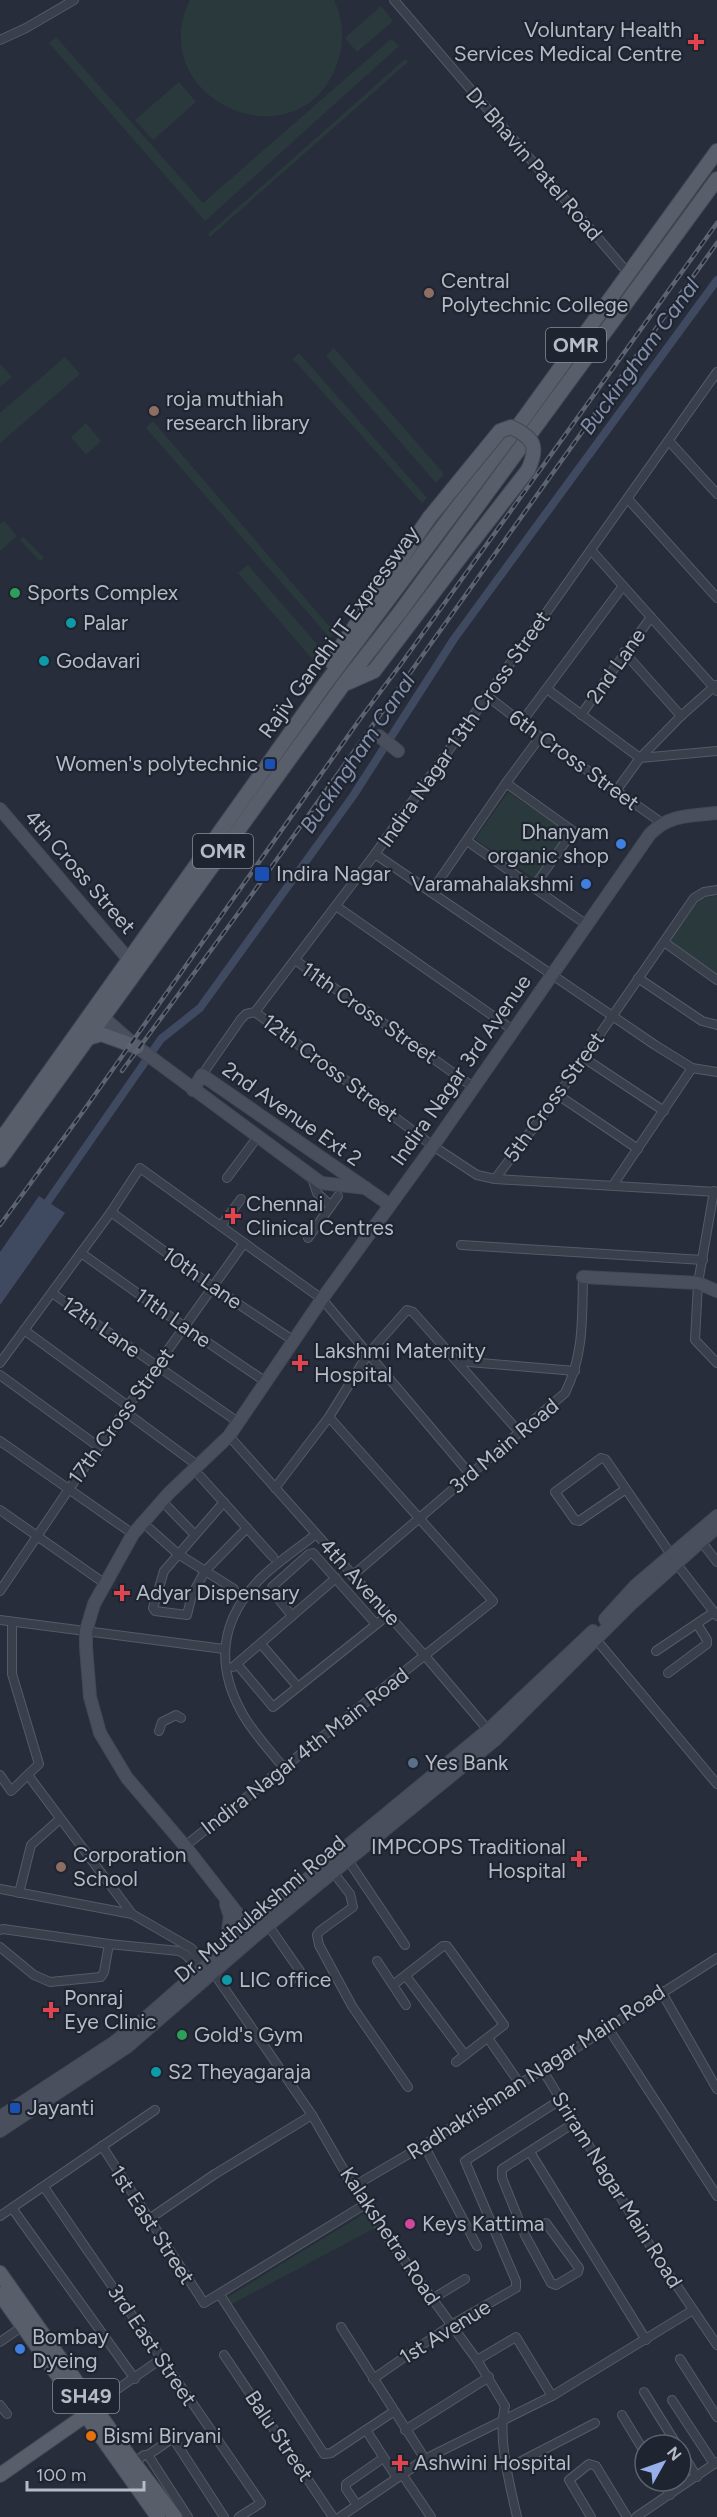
<svg xmlns="http://www.w3.org/2000/svg" width="717" height="2517" viewBox="0 0 717 2517" font-family="Figtree,sans-serif">
<style>
.green{fill:#2a3a3c}
.water{fill:#3f4a61}
.lines{fill:none;stroke-linecap:round;stroke-linejoin:round}
.canal{stroke:#3f4a61;stroke-width:8}
.street-casing{stroke:#555b66;stroke-width:10}
.secondary-casing{stroke:#434954;stroke-width:14}
.primary-casing{stroke:#434954;stroke-width:16}
.street{stroke:#3a404b;stroke-width:8}
.secondary{stroke:#494f5d;stroke-width:12}
.primary{stroke:#585f6a;stroke-width:14}
.rail-casing{stroke:#5d6471;stroke-width:4.5}
.rail{stroke:#1f2530;stroke-width:2;stroke-dasharray:7;stroke-linecap:butt}
.primary-bridge-casing{stroke:#434954;stroke-width:16;stroke-linecap:butt}
.primary-bridge{stroke:#585f6a;stroke-width:14}
.health-dot{fill:#e0444e;stroke:#1f2530;stroke-width:2}
.education-dot{fill:#8d6e63;stroke:#1f2530;stroke-width:2}
.leisure-dot{fill:#2e9e5b;stroke:#1f2530;stroke-width:2}
.culture-dot{fill:#0f9aa8;stroke:#1f2530;stroke-width:2}
.transit-dot{fill:#1a4fb4;stroke:#1f2530;stroke-width:2}
.shop-dot{fill:#3f7fe0;stroke:#1f2530;stroke-width:2}
.service-dot{fill:#5c6f8a;stroke:#1f2530;stroke-width:2}
.hotel-dot{fill:#d1479c;stroke:#1f2530;stroke-width:2}
.food-dot{fill:#e8710a;stroke:#1f2530;stroke-width:2}
.labels{text-anchor:middle;stroke-width:4.5;stroke-linejoin:round;paint-order:stroke}
.shield{fill:#1f2530;stroke:#898e99;stroke-width:1.5}
.shield-label{font-size:20px;font-weight:bold;fill:#b6bbc6}
.poi-label{font-size:21px;fill:#b6bbc6;stroke:#1f2530;text-anchor:start}
.street-label{font-size:21px;fill:#b6bbc6;stroke:#1f2530}
.water-label{font-size:22px;font-style:italic;fill:#828faa;stroke:#1f2530}
</style>
<rect width="100%" height="100%" fill="#272d3a"/>
<g class="green">
<path d="M190 0H334C344 21 345 45 336 67 296 167 142 99 190 0Z"/>
<path d="M381 6 393 21 357 52 345 38Z"/>
<path d="M56 37 203 203 391 39 399 46 205 221 49 43Z"/>
<path d="M405 59 408 62 210 237 208 234Z"/>
<path d="M179 82 196 102 153 140 135 120Z"/>
<path d="M334 348 444 474 436 483 326 356Z"/>
<path d="M299 353 427 498 422 503 293 359Z"/>
<path d="M65 357 80 374 0 443V413Z"/>
<path d="M0 364 12 377 0 387Z"/>
<path d="M153 421 335 633 330 638 146 428Z"/>
<path d="M86 423 101 441 86 455 71 437Z"/>
<path d="M4 521 17 536 0 551V524Z"/>
<path d="M23 537 44 558 40 561 20 540Z"/>
<path d="M248 565 316 643 321 654 314 661 238 573Z"/>
<path d="M508 792 570 834 537 880 475 839Z"/>
<path d="M717 896V977L667 944 701 898Z"/>
<path d="M365 2213 375 2228 228 2306 223 2300Z"/>
</g>
<path class="water" d="M39 1196 65 1213 0 1305V1252Z"/>
<g class="lines">
<path class="canal" d="M42 1210 161 1039 200 1008 353 796 454 639 717 280"/>
<g class="street-casing">
<g id="street">
<path d="M394 0 628 273"/>
<path d="M0 40 26 28 74 0"/>
<path d="M669 441 717 494"/>
<path d="M628 499 717 598"/>
<path d="M591 550 717 691"/>
<path d="M624 652 681 716"/>
<path d="M547 689 640 758 717 751"/>
<path d="M486 695 540 737 662 823"/>
<path d="M581 715 651 617"/>
<path d="M521 723 623 586"/>
<path d="M506 783 573 831 533 888"/>
<path d="M616 791 640 758 681 716 716 685"/>
<path d="M467 841 587 925"/>
<path d="M375 854 655 1045 692 1068 717 1072"/>
<path d="M431 892 506 783 540 737"/>
<path d="M336 906 513 1030"/>
<path d="M664 942 717 980"/>
<path d="M295 960 473 1087"/>
<path d="M638 978 702 1021 717 1025"/>
<path d="M255 1012 433 1146 477 1175 495 1179 717 1192"/>
<path d="M584 1058 664 1111"/>
<path d="M202 1075 241 1019 246 1014 255 1012 375 854 717 372"/>
<path d="M558 1095 638 1149"/>
<path d="M227 1178 259 1135"/>
<path d="M312 1178 317 1193 331 1206"/>
<path d="M495 1179 558 1095 694 898 704 892 717 890"/>
<path d="M613 1185 692 1068"/>
<path d="M714 1191 698 1283 695 1340 717 1363"/>
<path d="M111 1212 213 1287 294 1341"/>
<path d="M221 1226 241 1199"/>
<path d="M308 1238 338 1196"/>
<path d="M461 1245 703 1260"/>
<path d="M81 1253 185 1327 266 1382"/>
<path d="M52 1293 238 1422"/>
<path d="M24 1330 128 1406"/>
<path d="M457 1361 575 1371"/>
<path d="M0 1363 111 1212 140 1168 322 1299 469 1473"/>
<path d="M0 1375 99 1447"/>
<path d="M124 1411 197 1465"/>
<path d="M229 1436 426 1657 488 1730"/>
<path d="M0 1441 133 1534"/>
<path d="M200 1476 273 1557"/>
<path d="M275 1488 329 1417 368 1354 407 1310 413 1312 519 1432"/>
<path d="M626 1489 579 1521 575 1520 555 1492 601 1458 605 1459 606 1460 672 1556"/>
<path d="M162 1501 195 1535"/>
<path d="M224 1502 164 1571 153 1608 155 1611 187 1615 192 1595 205 1571 247 1528"/>
<path d="M0 1510 104 1583"/>
<path d="M150 1529 178 1554 234 1589"/>
<path d="M701 1541 717 1562"/>
<path d="M676 1563 717 1616"/>
<path d="M352 1576 565 1393C584 1355 582 1319 583 1277"/>
<path d="M0 1591 69 1489 244 1243"/>
<path d="M292 1616 273 1592 272 1587 309 1554 313 1553 376 1624"/>
<path d="M0 1620 224 1649"/>
<path d="M594 1637 717 1784"/>
<path d="M261 1644 298 1687"/>
<path d="M656 1651 714 1612"/>
<path d="M237 1664 273 1707 388 1615"/>
<path d="M233 1667 336 1578"/>
<path d="M668 1673 707 1644V1640L697 1624"/>
<path d="M159 1731 162 1722 176 1715 181 1718"/>
<path d="M283 1767C269 1749 251 1731 241 1711 215 1663 221 1620 259 1580 275 1563 298 1549 316 1534"/>
<path d="M0 1775 11 1791 39 1764 12 1674V1622"/>
<path d="M28 1775 132 1914 191 1948 205 1964"/>
<path d="M185 1846 493 1601 329 1417"/>
<path d="M348 1860 405 1945"/>
<path d="M333 1872 350 1894 353 1907 320 1931 317 1935 319 1945 352 2006 408 2087"/>
<path d="M0 1889 132 1914"/>
<path d="M19 1893 31 1845 60 1819"/>
<path d="M268 1925 300 1971 289 1982"/>
<path d="M0 1930 3 1929 109 1944 179 1951 186 1955 199 1969"/>
<path d="M0 1947 34 1975 50 1982 101 1977 104 1972 109 1944"/>
<path d="M377 1961 406 2005"/>
<path d="M213 1972 312 2115 364 2205 477 2360 505 2406C497 2438 510 2485 517 2517"/>
<path d="M406 1976 465 2055"/>
<path d="M393 1985 443 1946H447L504 2025 456 2062"/>
<path d="M661 1991 717 2089"/>
<path d="M608 2028 717 2196"/>
<path d="M488 2038 520 2084"/>
<path d="M542 2069 654 2252 717 2345"/>
<path d="M424 2145 477 2246"/>
<path d="M102 2146 204 2303 364 2205"/>
<path d="M530 2152 646 2340"/>
<path d="M354 2186 424 2145 717 1958"/>
<path d="M44 2187 261 2503 239 2517"/>
<path d="M12 2208 135 2379"/>
<path d="M0 2216 155 2110"/>
<path d="M149 2219 215 2174 312 2115"/>
<path d="M546 2223 579 2268 578 2272 556 2285 551 2283 525 2235 502 2178V2169L574 2123"/>
<path d="M220 2295 324 2454 331 2453 393 2412"/>
<path d="M432 2299 465 2279"/>
<path d="M341 2327 425 2459"/>
<path d="M0 2342 23 2326"/>
<path d="M224 2355 333 2517"/>
<path d="M680 2359 717 2417"/>
<path d="M477 2360 516 2337 552 2396"/>
<path d="M373 2379 451 2325 516 2288V2281L465 2161 560 2100"/>
<path d="M644 2392 677 2445"/>
<path d="M672 2400 714 2464"/>
<path d="M0 2405 7 2414"/>
<path d="M93 2406 161 2359"/>
<path d="M622 2415 645 2453"/>
<path d="M366 2430 397 2478"/>
<path d="M405 2430 489 2377"/>
<path d="M681 2451 697 2477"/>
<path d="M148 2455 173 2438 224 2517"/>
<path d="M134 2463 144 2455H148L188 2517"/>
<path d="M508 2468 595 2423"/>
<path d="M402 2474 431 2517"/>
<path d="M662 2481 670 2495"/>
<path d="M357 2505 346 2489V2484L379 2461"/>
<path d="M340 2517 425 2459 552 2396 693 2310"/>
<path d="M591 2517 569 2480 589 2464 596 2466 627 2517"/>
<path d="M636 2517 717 2462"/>
</g>
</g>
<g class="secondary-casing">
<g id="secondary">
<path d="M379 736 398 751"/>
<path d="M0 809 130 961"/>
<path d="M96 1011 137 1047 321 1183 366 1188"/>
<path d="M193 1090 202 1075 390 1205"/>
<path d="M583 1277 698 1283 717 1291"/>
<path d="M605 1619 636 1585 717 1516"/>
<path d="M255 1936 185 1846 127 1778 100 1733 90 1697 86 1647V1631L94 1604 133 1534 169 1493 229 1436 322 1299 433 1146 650 834C670 814 690 816 717 813"/>
<path d="M226 1946 230 1916 226 1904"/>
<path d="M0 2117 113 2043 142 2021 255 1922 488 1730 593 1631"/>
<path d="M0 2131 127 2047 255 1936 496 1739 631 1604 717 1527"/>
</g>
</g>
<g class="primary-casing">
<g id="primary">
<path d="M333 664 338 651 429 518"/>
<path d="M347 683 374 671 465 551"/>
<path d="M88 1038 101 1034 137 1047"/>
<path d="M0 1141 325 684 524 418 717 151"/>
<path d="M0 1160 343 685 400 612 717 179"/>
<path d="M0 2273 128 2455 175 2517"/>
<path d="M0 2294 158 2517"/>
<path d="M0 2475 86 2415"/>
</g>
</g>
<use href="#street" class="street"/>
<use href="#secondary" class="secondary"/>
<use href="#primary" class="primary"/>
<g class="rail-casing">
<g id="rail">
<path d="M122 1071 245 904 717 243"/>
<path d="M0 1225 82 1113 360 719 401 664 717 223"/>
</g>
</g>
<use href="#rail" class="rail"/>
<g class="primary-bridge-casing">
<path id="primary-bridge" d="M429 518 500 431 511 427C534 438 539 446 528 470L465 551"/>
</g>
<use href="#primary-bridge" class="primary-bridge"/>
</g>
<g class="health-dot">
<path d="M693 33h6v6h6v6h-6v6h-6v-6h-6v-6h6z"/>
<path d="M230 1207h6v6h6v6h-6v6h-6v-6h-6v-6h6z"/>
<path d="M297 1354h6v6h6v6h-6v6h-6v-6h-6v-6h6z"/>
<path d="M119 1584h6v6h6v6h-6v6h-6v-6h-6v-6h6z"/>
<path d="M576 1850h6v6h6v6h-6v6h-6v-6h-6v-6h6z"/>
<path d="M48 2001h6v6h6v6h-6v6h-6v-6h-6v-6h6z"/>
<path d="M397 2454h6v6h6v6h-6v6h-6v-6h-6v-6h6z"/>
</g>
<g class="education-dot">
<circle cx="429" cy="293" r="6"/>
<circle cx="154" cy="411" r="6"/>
<circle cx="61" cy="1867" r="6"/>
</g>
<g class="leisure-dot">
<circle cx="15" cy="593" r="6"/>
<circle cx="182" cy="2035" r="6"/>
</g>
<g class="culture-dot">
<circle cx="71" cy="623" r="6"/>
<circle cx="44" cy="661" r="6"/>
<circle cx="227" cy="1980" r="6"/>
<circle cx="156" cy="2072" r="6"/>
</g>
<g class="transit-dot">
<rect x="264" y="758" width="12" height="12" rx="3"/>
<rect x="254" y="866" width="16" height="16" rx="3"/>
<rect x="9" y="2102" width="12" height="12" rx="3"/>
</g>
<g class="shop-dot">
<circle cx="621" cy="844" r="6"/>
<circle cx="586" cy="884" r="6"/>
<circle cx="20" cy="2349" r="6"/>
</g>
<circle class="service-dot" cx="413" cy="1763" r="6"/>
<circle class="hotel-dot" cx="410" cy="2224" r="6"/>
<circle class="food-dot" cx="91" cy="2436" r="6"/>
<g class="labels">
<g class="shield">
<rect x="546" y="328" width="60" height="34" rx="4.5"/>
<rect x="193" y="834" width="60" height="34" rx="4.5"/>
<rect x="53" y="2379" width="66" height="34" rx="4.5"/>
</g>
<g class="shield-label">
<text x="576" y="352">OMR</text>
<text x="223" y="858">OMR</text>
<text x="86" y="2403">SH49</text>
</g>
<g class="poi-label">
<text x="682" y="37" text-anchor="end">Voluntary Health<tspan x="682" dy="24">Services Medical Centre</tspan></text>
<text x="441" y="288">Central<tspan x="441" dy="24">Polytechnic College</tspan></text>
<text x="166" y="406">roja muthiah<tspan x="166" dy="24">research library</tspan></text>
<text x="27" y="600">Sports Complex</text>
<text x="83" y="630">Palar</text>
<text x="56" y="668">Godavari</text>
<text x="258" y="771" text-anchor="end">Women's polytechnic</text>
<text x="609" y="839" text-anchor="end">Dhanyam<tspan x="609" dy="24">organic shop</tspan></text>
<text x="276" y="881">Indira Nagar</text>
<text x="574" y="891" text-anchor="end">Varamahalakshmi</text>
<text x="246" y="1211">Chennai<tspan x="246" dy="24">Clinical Centres</tspan></text>
<text x="314" y="1358">Lakshmi Maternity<tspan x="314" dy="24">Hospital</tspan></text>
<text x="136" y="1600">Adyar Dispensary</text>
<text x="425" y="1770">Yes Bank</text>
<text x="566" y="1854" text-anchor="end">IMPCOPS Traditional<tspan x="566" dy="24">Hospital</tspan></text>
<text x="73" y="1862">Corporation<tspan x="73" dy="24">School</tspan></text>
<text x="239" y="1987">LIC office</text>
<text x="64" y="2005">Ponraj<tspan x="64" dy="24">Eye Clinic</tspan></text>
<text x="194" y="2042">Gold's Gym</text>
<text x="168" y="2079">S2 Theyagaraja</text>
<text x="27" y="2115">Jayanti</text>
<text x="422" y="2231">Keys Kattima</text>
<text x="32" y="2344">Bombay<tspan x="32" dy="24">Dyeing</tspan></text>
<text x="103" y="2443">Bismi Biryani</text>
<text x="414" y="2470">Ashwini Hospital</text>
</g>
<g class="street-label">
<text transform="translate(534 164) rotate(49)" y="7">Dr Bhavin Patel Road</text>
<text transform="translate(339 632) rotate(-54)" y="7">Rajiv Gandhi IT Expressway</text>
<text transform="translate(616 666) rotate(-55)" y="7">2nd Lane</text>
<text transform="translate(464 729) rotate(-55)" y="7">Indira Nagar 13th Cross Street</text>
<text transform="translate(574 760) rotate(36)" y="7">6th Cross Street</text>
<text transform="translate(80 872) rotate(49)" y="7">4th Cross Street</text>
<text transform="translate(369 1013) rotate(35)" y="7">11th Cross Street</text>
<text transform="translate(330 1068) rotate(37)" y="7">12th Cross Street</text>
<text transform="translate(461 1070) rotate(-55)" y="7">Indira Nagar 3rd Avenue</text>
<text transform="translate(554 1097) rotate(-54)" y="7">5th Cross Street</text>
<text transform="translate(292 1114) rotate(35)" y="7">2nd Avenue Ext 2</text>
<text transform="translate(202 1278) rotate(35)" y="7">10th Lane</text>
<text transform="translate(173 1318) rotate(35)" y="7">11th Lane</text>
<text transform="translate(101 1327) rotate(35)" y="7">12th Lane</text>
<text transform="translate(121 1416) rotate(-54)" y="7">17th Cross Street</text>
<text transform="translate(504 1446) rotate(-40)" y="7">3rd Main Road</text>
<text transform="translate(360 1582) rotate(48)" y="7">4th Avenue</text>
<text transform="translate(305 1751) rotate(-38)" y="7">Indira Nagar 4th Main Road</text>
<text transform="translate(260 1909) rotate(-40)" y="7">Dr. Muthulakshmi Road</text>
<text transform="translate(536 2072) rotate(-33)" y="7">Radhakrishnan Nagar Main Road</text>
<text transform="translate(617 2190) rotate(58)" y="7">Sriram Nagar Main Road</text>
<text transform="translate(152 2225) rotate(57)" y="7">1st East Street</text>
<text transform="translate(390 2236) rotate(56)" y="7">Kalakshetra Road</text>
<text transform="translate(445 2332) rotate(-32)" y="7">1st Avenue</text>
<text transform="translate(152 2345) rotate(56)" y="7">3rd East Street</text>
<text transform="translate(279 2436) rotate(56)" y="7">Balu Street</text>
</g>
<g class="water-label">
<text transform="translate(639 356) rotate(-54)" y="8">Buckingham Canal</text>
<text transform="translate(357 753) rotate(-56)" y="8">Buckingham Canal</text>
</g>
</g>
<g transform="translate(663 2463) rotate(50)"><circle r="28" fill="#1f2530" stroke="#5b616c" stroke-width="1.5"/>
<path d="M0-4.5L10 22L0 15L-10 22Z" fill="#97b0ea"/>
<text y="-9" font-size="16" font-weight="bold" text-anchor="middle" fill="#b6bbc6">N</text>
</g>
<path d="M27 2481v9h117v-9" fill="none" stroke="#b6bbc6" stroke-width="3"/>
<text x="36" y="2481" font-size="18" fill="#b6bbc6" stroke="#1f2530" stroke-width="4.5" paint-order="stroke">100 m</text>
</svg>
